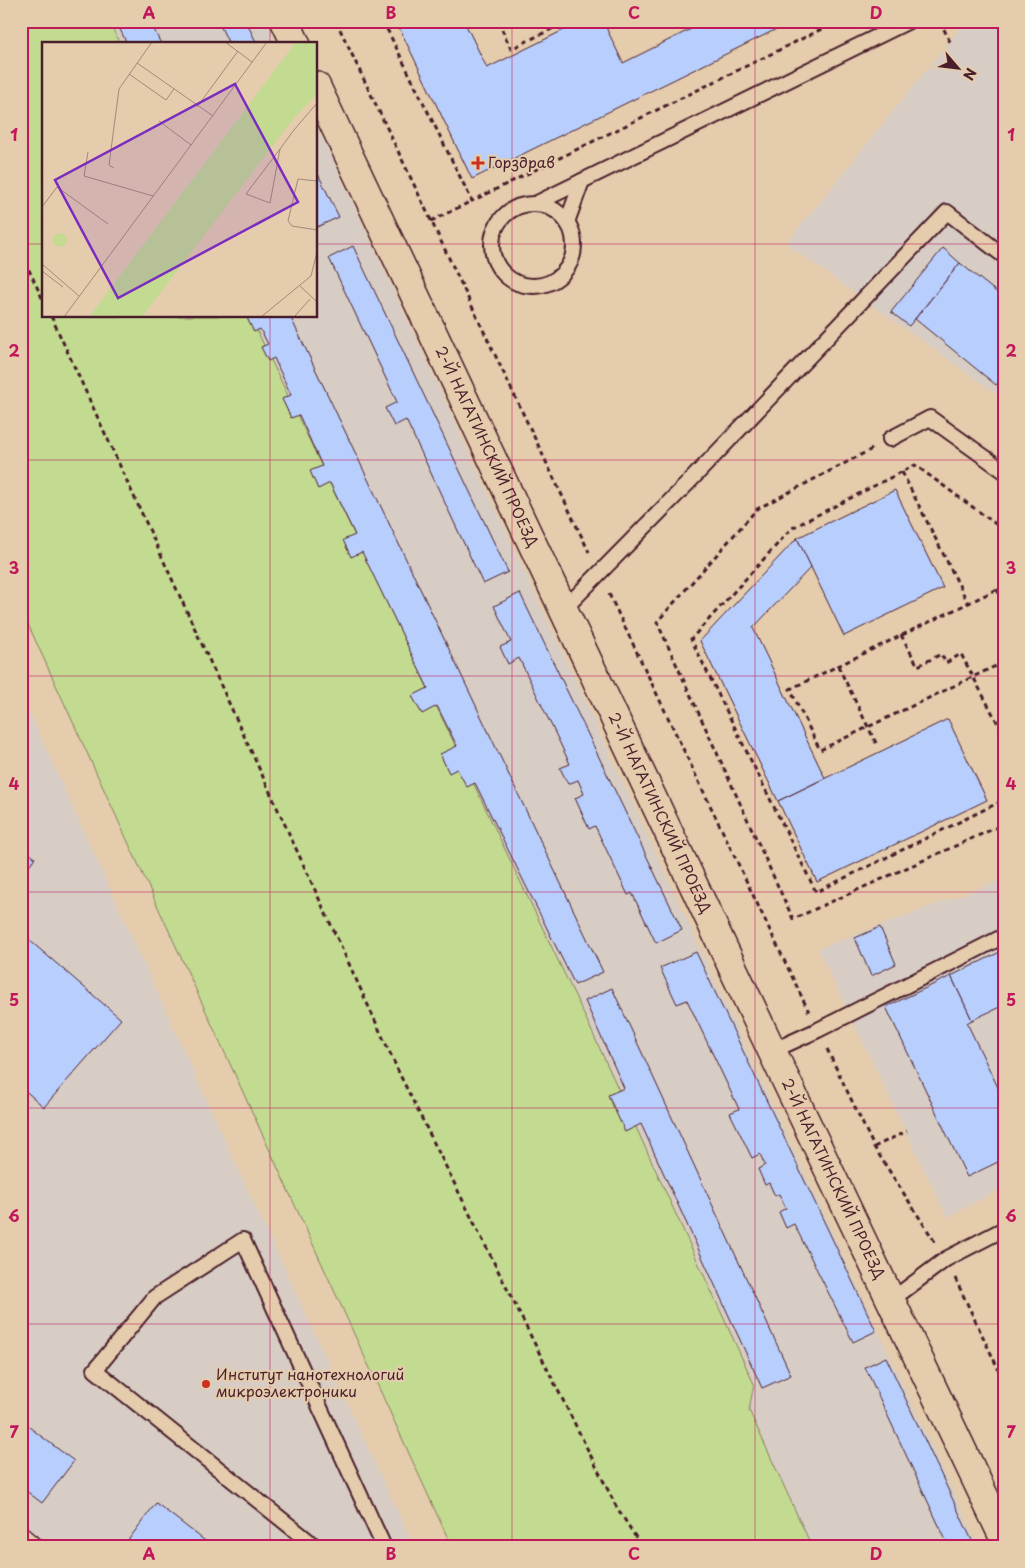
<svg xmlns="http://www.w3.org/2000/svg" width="1025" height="1568" viewBox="0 0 1025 1568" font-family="'Playpen Sans',sans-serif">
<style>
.built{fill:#d7cdc5}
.green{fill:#c2db91;stroke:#867d5e}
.building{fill:#b8cefd;stroke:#4a1f2b}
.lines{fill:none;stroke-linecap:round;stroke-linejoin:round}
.service-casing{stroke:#4a1f2b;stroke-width:18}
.minor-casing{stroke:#4a1f2b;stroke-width:31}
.path{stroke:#4a1f2b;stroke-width:3;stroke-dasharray:5 4;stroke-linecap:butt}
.service{stroke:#e4ccad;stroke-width:14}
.minor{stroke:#e4ccad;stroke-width:28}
.grid{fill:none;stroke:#c2185b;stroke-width:1;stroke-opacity:0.55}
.poi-dot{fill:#c8321e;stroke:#e4ccad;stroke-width:2}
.labels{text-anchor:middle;stroke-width:4;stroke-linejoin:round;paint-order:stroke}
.poi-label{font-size:15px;fill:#4a1f2b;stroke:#e4ccad;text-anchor:start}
.street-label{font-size:15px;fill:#4a1f2b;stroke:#e4ccad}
.inset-road{fill:none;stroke:#a68779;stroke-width:1}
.view{fill:#7b2cbf;fill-opacity:0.15;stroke:#7b2cbf;stroke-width:2.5}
.inset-edge{fill:none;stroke:#4a1f2b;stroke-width:2.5}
.neatline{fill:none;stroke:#c2185b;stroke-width:2}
.grid-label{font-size:16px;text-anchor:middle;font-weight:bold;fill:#c2185b}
</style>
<rect width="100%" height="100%" fill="#e4ccad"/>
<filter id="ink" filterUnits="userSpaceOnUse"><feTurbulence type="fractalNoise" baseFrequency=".02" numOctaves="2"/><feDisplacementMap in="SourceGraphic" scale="10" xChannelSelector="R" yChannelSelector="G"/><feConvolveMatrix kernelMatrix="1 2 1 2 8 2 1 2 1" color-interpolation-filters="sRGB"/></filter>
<g filter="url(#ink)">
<g class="built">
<path d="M109 21H266L277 44H120Z"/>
<path d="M966 21H1004V399L786 244Z"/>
<path d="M316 124 979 1547H913L899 1517 912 1547H812L749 1410 754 1383 588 1023 580 1009 250 316H316Z"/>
<path d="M21 694 238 1169 414 1547H21Z"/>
<path d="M1004 879V1187L947 1217 818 949Z"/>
</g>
<path class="green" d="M21 21H109L120 44H44V316H250L588 1023 754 1384 749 1410 812 1547H452L21 609Z"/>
<g class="building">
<path d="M116 21H150L161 44H127Z"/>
<path d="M218 21H246L257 44H229Z"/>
<path d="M396 21H464L487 68 582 21H603L623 63 707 21H793L472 179Z"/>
<path d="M316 170 339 217 317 227H316Z"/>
<path d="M353 246 508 572 483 584 406 420 394 426 385 408 397 402 329 258Z"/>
<path d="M943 248 960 263 909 326 891 312Z"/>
<path d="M960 263 1004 298V376L996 385 915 319Z"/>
<path d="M246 316H290L603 972 575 985 475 783 467 787 457 769 449 773 440 754 457 746 437 706 422 714 412 696 428 688 362 552 351 557 343 540 355 535 330 483 318 489 310 471 322 466 299 415 291 418 282 399 291 395 274 358 268 361 261 347 268 344 260 329 254 332Z"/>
<path d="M895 490 943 588 844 636 797 538Z"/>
<path d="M797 538 811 567 753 628 825 778 778 801 700 641Z"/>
<path d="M520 593 682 930 656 943 632 893 628 895 595 826 589 829 575 798 584 794 578 780 568 784 560 768 570 764 519 658 508 664 500 647 511 642 494 606Z"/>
<path d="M948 719 987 800 817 882 778 801Z"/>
<path d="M21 846 35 858 21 875Z"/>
<path d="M880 927 896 964 871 976 855 938Z"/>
<path d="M21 933 121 1019 44 1107 21 1087Z"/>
<path d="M1004 950V1005L972 1020 951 976Z"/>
<path d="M696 952 876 1331 853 1342 794 1224 786 1228 779 1212 786 1208 779 1194 775 1196 769 1183 765 1185 758 1169 765 1165 760 1154 752 1158 730 1113 739 1109 687 1000 677 1004 660 968Z"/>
<path d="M951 976 972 1020 967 1023 1004 1100V1159L967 1177 886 1007Z"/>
<path d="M612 988 791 1375 762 1388 641 1124 625 1132 608 1095 624 1088 585 1001Z"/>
<path d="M886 1357 975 1547H949L865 1367Z"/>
<path d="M21 1421 74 1461 42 1503 21 1487Z"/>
<path d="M156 1503 213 1547H123Z"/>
</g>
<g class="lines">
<g class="service-casing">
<g id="service">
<path d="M535 204 909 21"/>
<circle cx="533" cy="245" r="41"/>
<path d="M567 222 582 181"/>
<path d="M890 439 930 418 1004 471"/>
<path d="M564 609 688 483 947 212 1004 256"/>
<path d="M772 1051 818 1030 1004 936"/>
<path d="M890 1301 946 1259 1004 1229"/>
<path d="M21 1533 37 1547"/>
<path d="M316 1547 95 1370 155 1297 243 1240 384 1547"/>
</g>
</g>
<g class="minor-casing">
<g id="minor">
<path d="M285 21 296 44"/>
<path id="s1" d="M316 86 772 1051 1004 1538"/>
</g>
</g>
<g class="path">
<path d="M336 21 589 552"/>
<path d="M383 21 472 201 838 21"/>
<path d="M498 21 511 49 568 21"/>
<path d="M940 21 950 42"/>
<path d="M431 221 472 201"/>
<path d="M21 253 44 302"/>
<path d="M51 316 401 1077 616 1506 642 1547"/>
<path d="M872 449 757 509 657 622 793 919 1004 824"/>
<path d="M902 472 968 603"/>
<path d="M1004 530 915 465 792 528 691 639 816 892 1004 800"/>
<path d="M1004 586 790 689 820 750 1004 662"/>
<path d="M997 589 1004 604"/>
<path d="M609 594 809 1012"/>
<path d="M901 635 918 666 941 654 946 663 961 654 1004 735"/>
<path d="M838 666 877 745"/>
<path d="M827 1049 874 1147 935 1242"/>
<path d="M874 1147 907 1131"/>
<path d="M955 1278 1004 1381"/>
</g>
<use href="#service" class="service"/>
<use href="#minor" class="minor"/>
</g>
</g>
<path class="grid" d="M270 21V44M512 21V1547M755 21V1547M21 244H44M316 244H1004M270 316V1547M21 460H1004M21 676H1004M21 892H1004M21 1108H1004M21 1324H1004"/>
<g class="poi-dot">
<path d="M475.5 155.5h5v5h5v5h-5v5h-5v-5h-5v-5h5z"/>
<circle cx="206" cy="1384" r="5"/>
</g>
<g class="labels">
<g class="poi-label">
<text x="488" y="168">Горздрав</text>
<text x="216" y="1380">Институт нанотехнологий<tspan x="216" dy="17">микроэлектроники</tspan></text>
</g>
<g class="street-label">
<text dy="5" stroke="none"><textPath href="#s1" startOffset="399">2-Й НАГАТИНСКИЙ ПРОЕЗД</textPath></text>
<text dy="5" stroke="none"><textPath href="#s1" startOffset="804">2-Й НАГАТИНСКИЙ ПРОЕЗД</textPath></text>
<text dy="5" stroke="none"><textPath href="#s1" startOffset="1209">2-Й НАГАТИНСКИЙ ПРОЕЗД</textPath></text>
</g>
</g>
<g transform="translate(42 42)">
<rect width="275" height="275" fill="#e4ccad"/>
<path d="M254 0H275V52L252 76 100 275H47ZM11 198a7 7 0 1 1 14 0a7 7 0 1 1-14 0Z" fill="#c2db91"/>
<path class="inset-road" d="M183 0 210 20M95 21 171 74M87 32 124 58 132 47M155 65 196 9M117 79 149 103M238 107 228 161 204 152 238 107 252 88 275 61M46 110 42 134 111 154M72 126 67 123 77 47 110 0M275 139 256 137 246 179 250 184 275 188M0 165 15 145 66 182M0 222 37 254M0 229 21 245M258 244 275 260M22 275 225 0M219 275 269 234 275 210M252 275 268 257"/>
<path class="view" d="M193 42 256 160 76 256 13 138Z"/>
<rect width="275" height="275" class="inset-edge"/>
</g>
<rect width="1025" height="1568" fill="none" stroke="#e4ccad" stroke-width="55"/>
<g transform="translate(958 68) rotate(118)" stroke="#e4ccad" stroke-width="4" paint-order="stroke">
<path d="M0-4L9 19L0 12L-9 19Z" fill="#4a1f2b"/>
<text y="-8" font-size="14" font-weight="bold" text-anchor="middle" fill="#4a1f2b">N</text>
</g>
<rect x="28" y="28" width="970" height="1512" class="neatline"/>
<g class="grid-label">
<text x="149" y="19">A</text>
<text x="391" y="19">B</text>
<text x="634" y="19">C</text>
<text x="876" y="19">D</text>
<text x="14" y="141">1</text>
<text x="1011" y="141">1</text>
<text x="14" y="357">2</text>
<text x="1011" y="357">2</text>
<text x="14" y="574">3</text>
<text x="1011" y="574">3</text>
<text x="14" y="790">4</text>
<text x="1011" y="790">4</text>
<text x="14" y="1006">5</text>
<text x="1011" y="1006">5</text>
<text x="14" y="1222">6</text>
<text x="1011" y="1222">6</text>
<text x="14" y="1438">7</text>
<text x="1011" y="1438">7</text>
<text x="149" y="1560">A</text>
<text x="391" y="1560">B</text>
<text x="634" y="1560">C</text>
<text x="876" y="1560">D</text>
</g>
</svg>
